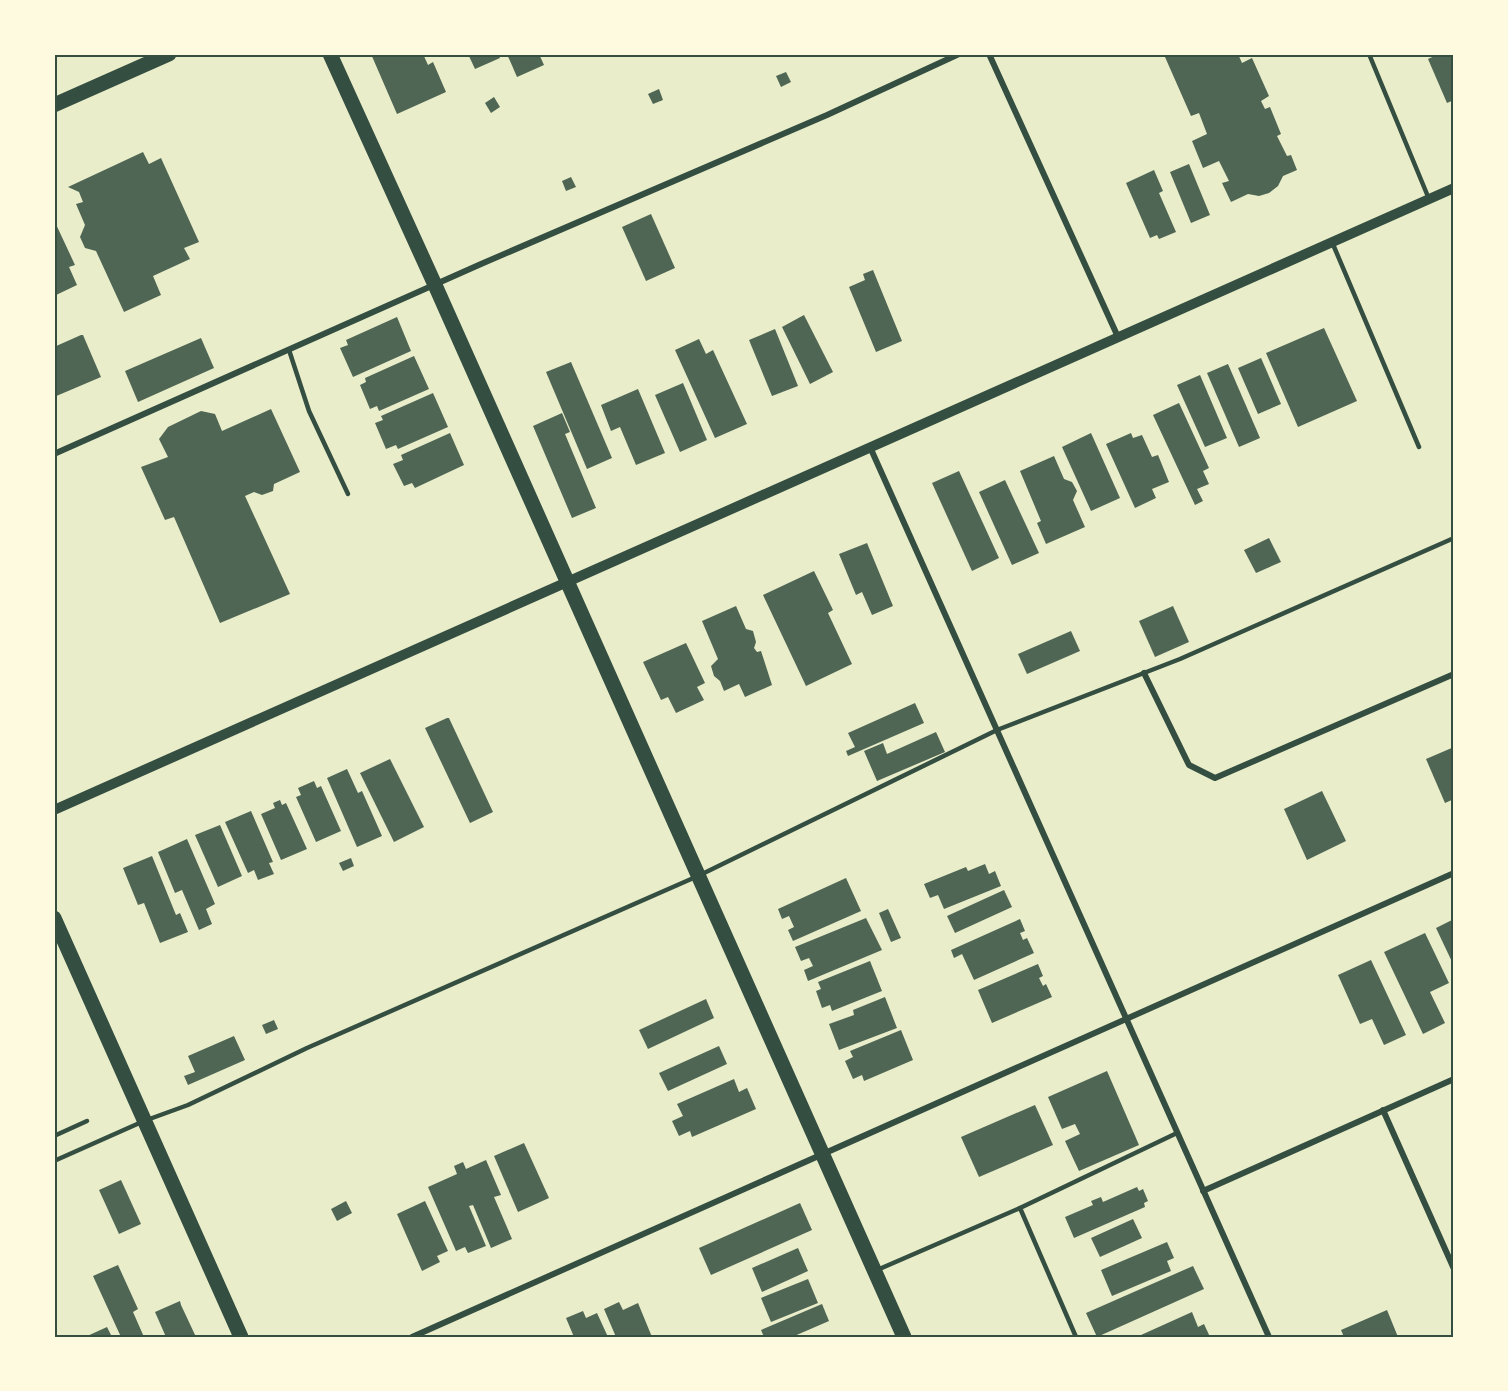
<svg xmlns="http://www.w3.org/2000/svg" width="1508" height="1391" viewBox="0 0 1508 1391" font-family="Raleway,sans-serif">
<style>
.building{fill:#4f6655}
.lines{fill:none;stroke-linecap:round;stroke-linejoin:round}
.service{stroke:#344e41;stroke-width:4.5}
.minor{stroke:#344e41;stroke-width:6}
.tertiary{stroke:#344e41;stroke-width:10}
.primary{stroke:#344e41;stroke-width:15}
.neatline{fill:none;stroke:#344e41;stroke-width:2}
</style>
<rect width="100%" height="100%" fill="#e9edc9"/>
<g class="building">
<path d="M371 54H423L428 65 433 62 446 92 397 114Z"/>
<path d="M468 54H498L500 58 475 69Z"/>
<path d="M507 54H539L544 65 517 77Z"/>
<path d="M1171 54H1238L1242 63 1252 58 1269 96 1261 101 1265 109 1270 107 1281 134 1277 136 1287 156 1291 155 1297 170 1283 176 1278 186 1269 193 1259 196 1248 194 1231 202 1222 183 1229 181 1219 161 1203 168 1192 141 1207 134 1199 113 1191 116 1165 57Z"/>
<path d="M1439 54H1454V100L1447 103 1428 59Z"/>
<path d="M786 72 791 82 781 87 776 76Z"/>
<path d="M659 89 663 100 653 104 648 94Z"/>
<path d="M494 97 500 107 491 113 485 103Z"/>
<path d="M143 152 149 164 161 158 199 242 184 248 190 259 153 276 161 295 124 312 96 251 85 248 80 237 85 225 76 204 83 202 79 192 68 187Z"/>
<path d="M1189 164 1210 215 1191 223 1170 172Z"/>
<path d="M1154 170 1163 191 1159 193 1176 232 1159 239 1157 235 1150 238 1126 183Z"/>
<path d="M571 177 576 187 566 191 562 181Z"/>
<path d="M651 214 675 268 646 281 622 227Z"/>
<path d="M54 220 75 265 69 267 77 285 54 296Z"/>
<path d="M873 270 902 341 876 352 849 287 865 280 863 274Z"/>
<path d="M804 315 833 372 810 384 782 327Z"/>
<path d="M397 317 411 351 353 377 340 348 348 345 346 340Z"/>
<path d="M1324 328 1357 401 1298 427 1266 353Z"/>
<path d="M775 329 798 386 772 396 749 340Z"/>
<path d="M81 335H83L101 377 54 397V347Z"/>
<path d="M201 338 214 368 138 402 125 371Z"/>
<path d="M699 339 706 354 713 350 747 424 715 438 675 350Z"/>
<path d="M414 356 429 389 379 411 377 406 370 409 360 385 366 382 365 378Z"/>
<path d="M1261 358 1281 404 1258 414 1238 368Z"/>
<path d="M571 362 612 458 587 469 546 372Z"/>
<path d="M1228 364 1260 438 1239 447 1207 373Z"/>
<path d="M1200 375 1227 438 1205 447 1177 385Z"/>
<path d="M683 383 707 440 680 452 655 395Z"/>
<path d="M638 389 665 453 636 465 620 427 611 431 601 405Z"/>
<path d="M433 393 448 427 398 449 396 445 386 449 375 423 383 420 381 416Z"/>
<path d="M1179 403 1209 468 1203 471 1209 484 1197 489 1203 501 1195 505 1153 415Z"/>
<path d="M271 409 300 472 274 484 273 491 262 495 254 492 245 496 290 594 220 623 174 517 165 520 141 467 168 457 159 439 168 427 201 411 215 414 222 431Z"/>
<path d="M562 413 570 432 565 434 596 508 572 518 533 426Z"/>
<path d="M450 433 464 465 415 488 412 483 404 486 393 464 403 460 401 455Z"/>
<path d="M1091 433 1120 498 1091 511 1062 447Z"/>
<path d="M1131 433 1133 438 1142 435 1152 457 1158 455 1169 482 1152 489 1156 498 1135 508 1106 444Z"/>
<path d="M1054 456 1064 479 1072 482 1077 491 1073 500 1085 527 1046 544 1037 523 1041 521 1020 471Z"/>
<path d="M959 471 999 558 972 571 932 483Z"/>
<path d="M1005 480 1039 553 1012 565 979 492Z"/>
<path d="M1269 538 1281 562 1256 573 1244 550Z"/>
<path d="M867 543 893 606 872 615 862 592 856 595 839 554Z"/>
<path d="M814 571 833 610 828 613 852 664 806 686 763 595Z"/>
<path d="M736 606 746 629 753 631 756 642 754 648 757 652 761 651 772 685 745 697 739 684 724 691 720 681 714 676 711 666 718 659 702 621Z"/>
<path d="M1173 606 1189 642 1155 657 1139 621Z"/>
<path d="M1071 631 1080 651 1027 674 1018 654Z"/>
<path d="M686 643 705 683 697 687 704 700 676 713 668 697 661 700 643 662Z"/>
<path d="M915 703 924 723 848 756 846 751 855 747 848 733Z"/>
<path d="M447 718H449L493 812 470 823 425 728Z"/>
<path d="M936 732 945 752 877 781 864 751 883 743 887 754Z"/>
<path d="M1454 747V799L1445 803 1426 759Z"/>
<path d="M390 759 424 827 394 842 360 773Z"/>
<path d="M347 769 358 793 362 791 382 836 357 847 327 778Z"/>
<path d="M314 781 317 788 321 786 341 831 316 842 296 797 301 795 298 788Z"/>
<path d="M1322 791 1346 841 1307 860 1284 809Z"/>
<path d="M280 800 282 805 286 803 307 849 281 860 261 814 275 808 273 803Z"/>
<path d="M251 811 273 862 269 863 274 874 258 880 254 870 248 873 225 822Z"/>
<path d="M220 825 242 876 218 887 195 835Z"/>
<path d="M187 839 215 904 206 909 212 924 199 930 182 890 175 893 158 852Z"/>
<path d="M152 856 176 915 180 913 188 932 160 943 144 903 138 905 123 868Z"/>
<path d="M351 858 354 866 343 871 339 863Z"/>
<path d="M985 864 989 874 995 871 1001 886 944 909 938 895 930 898 924 884 966 867 968 871Z"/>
<path d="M846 878 861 911 793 941 788 930 794 927 789 916 782 919 778 909Z"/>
<path d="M1004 890 1012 907 955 933 947 916Z"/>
<path d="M888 909 901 938 891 942 879 913Z"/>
<path d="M866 918 882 950 808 981 804 970 813 966 809 958 801 961 795 947Z"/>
<path d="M1020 919 1025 931 1020 933 1023 940 1027 938 1034 953 974 980 962 954 954 958 951 950Z"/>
<path d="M1454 919V966L1436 928Z"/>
<path d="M1425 933 1449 983 1430 992 1445 1023 1423 1034 1384 952Z"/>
<path d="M1371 960 1406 1035 1384 1045 1372 1019 1360 1024 1338 975Z"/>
<path d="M870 961 882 991 832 1011 830 1005 822 1008 816 991 821 989 818 982Z"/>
<path d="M1038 964 1043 976 1039 978 1043 986 1046 984 1052 997 992 1023 978 990Z"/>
<path d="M885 997 897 1028 839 1050 829 1024 854 1015 853 1010Z"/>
<path d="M706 999 714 1018 648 1049 639 1030Z"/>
<path d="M274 1020 278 1029 266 1034 262 1025Z"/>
<path d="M901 1030 913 1060 864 1081 862 1075 853 1079 845 1061 853 1057 850 1051Z"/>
<path d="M234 1036 245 1060 188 1085 184 1076 195 1072 188 1056Z"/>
<path d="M719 1046 727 1064 668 1091 659 1073Z"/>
<path d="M1107 1071 1139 1145 1079 1171 1065 1141 1080 1134 1075 1124 1062 1129 1048 1097Z"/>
<path d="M734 1079 739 1092 747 1088 756 1109 692 1137 690 1131 679 1136 672 1121 683 1116 677 1104Z"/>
<path d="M1035 1105 1053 1145 979 1177 961 1137Z"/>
<path d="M524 1143 549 1198 518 1212 494 1156Z"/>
<path d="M486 1160 501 1195 494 1197 512 1239 491 1248 473 1205 469 1206 486 1246 468 1253 465 1247 456 1251 428 1187 457 1174 454 1166 463 1162 466 1169Z"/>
<path d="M121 1180 141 1224 119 1234 99 1190Z"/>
<path d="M1137 1187 1139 1191 1143 1189 1148 1201 1144 1203 1145 1207 1074 1238 1065 1217 1093 1205 1091 1201 1101 1197 1103 1202Z"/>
<path d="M346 1201 352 1213 337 1221 331 1209Z"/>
<path d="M425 1201 448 1251 437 1256 440 1262 422 1271 397 1214Z"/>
<path d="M800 1203 812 1230 711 1275 699 1248Z"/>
<path d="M1133 1219 1142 1238 1100 1257 1091 1238Z"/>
<path d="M1167 1242 1174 1258 1167 1261 1171 1271 1112 1296 1101 1270Z"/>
<path d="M798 1248 808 1271 762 1292 752 1268Z"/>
<path d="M118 1265 138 1309 133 1312 144 1337H121L93 1276Z"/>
<path d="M1193 1266 1204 1289 1097 1337 1086 1313Z"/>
<path d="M808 1279 818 1303 771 1322 761 1298Z"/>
<path d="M180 1301 181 1305 196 1337H166L155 1312Z"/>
<path d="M619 1302 623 1310 638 1303 652 1337H616L604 1309Z"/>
<path d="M822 1304 829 1321 792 1337H764L761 1330Z"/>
<path d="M1387 1310 1398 1337H1344L1341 1330Z"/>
<path d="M583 1311 586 1318 597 1313 608 1337H574L566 1318Z"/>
<path d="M1192 1312 1198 1327 1204 1324 1210 1337H1142L1141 1335Z"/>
<path d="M107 1327 112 1337H85Z"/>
</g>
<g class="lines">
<g class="service">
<path d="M1369 54 1429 199"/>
<path d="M1332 242 1419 447"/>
<path d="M289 350 309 411 348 494"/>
<path d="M54 1136 87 1121"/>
<path d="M54 1161 144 1121 188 1105 307 1048 698 876 997 730 1180 659 1454 538"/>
<path d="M877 1270 1020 1208"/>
<path d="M1076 1337 1020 1208 1177 1133"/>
</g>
<g class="minor">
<path d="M989 54 1118 337"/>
<path d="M870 447 1269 1337"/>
<path d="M54 454 481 264 827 115 959 54"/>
<path d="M1144 673 1189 765 1215 778 1454 674"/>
<path d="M1383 1110 1454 1269"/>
<path d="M1203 1191 1454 1079"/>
<path d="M412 1337 1454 873"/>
</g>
<path class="tertiary" d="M54 810 1454 188"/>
<g class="primary">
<path d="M330 54 435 285 904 1337"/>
<path d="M54 105 169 54"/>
<path d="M54 918 241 1337"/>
</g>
</g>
<rect width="1508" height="1391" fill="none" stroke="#fefae0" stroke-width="111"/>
<rect x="56" y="56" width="1396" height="1280" class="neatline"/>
</svg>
